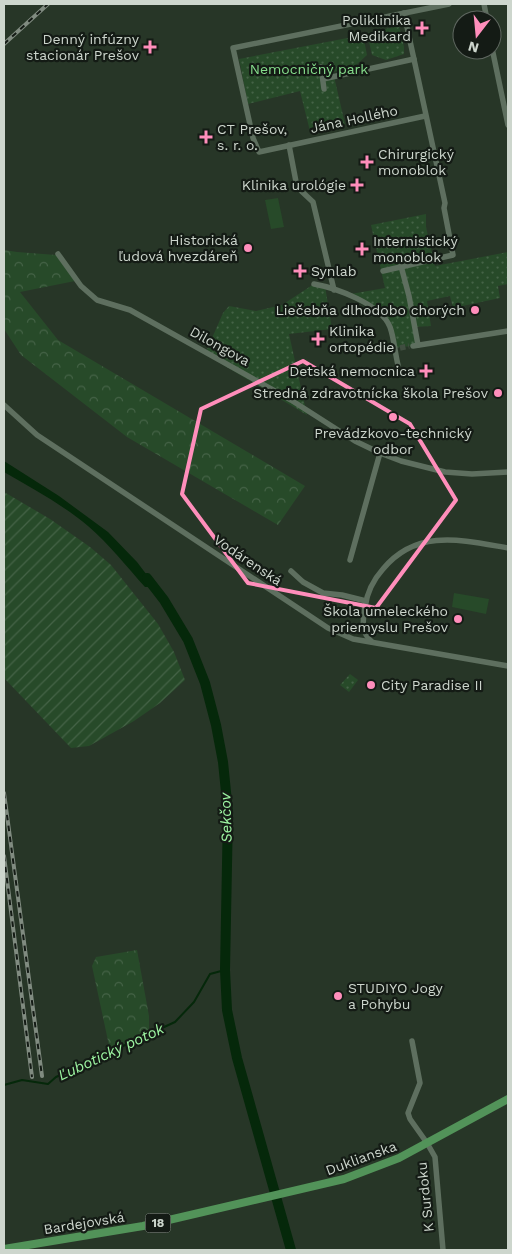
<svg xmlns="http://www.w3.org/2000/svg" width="512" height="1254" viewBox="0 0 512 1254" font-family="'Work Sans',sans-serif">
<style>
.grass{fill:url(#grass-dots)}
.forest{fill:url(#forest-crowns)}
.garden{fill:url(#garden-furrows)}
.pitch{fill:#274a29}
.water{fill:#05280a}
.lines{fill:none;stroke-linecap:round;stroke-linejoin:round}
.stream{stroke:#05280a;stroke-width:2}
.river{stroke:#05280a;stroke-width:10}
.minor-tunnel{stroke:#404e40;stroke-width:5.5;stroke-dasharray:5.5 3;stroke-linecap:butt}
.minor{stroke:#5e6f5f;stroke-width:5.5}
.major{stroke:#529359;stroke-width:8}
.rail-casing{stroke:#808b80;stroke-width:4}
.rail{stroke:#141b15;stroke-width:2;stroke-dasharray:5.5;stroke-linecap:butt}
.marked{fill:none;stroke:#ff8ebb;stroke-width:4;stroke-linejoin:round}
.poi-dot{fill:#ff8ebb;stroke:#141b15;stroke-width:2}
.labels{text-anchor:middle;stroke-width:4.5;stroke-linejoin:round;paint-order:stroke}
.shield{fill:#141b15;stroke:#969e96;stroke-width:1}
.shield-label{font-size:12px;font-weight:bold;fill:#cdd6cd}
.poi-label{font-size:14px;fill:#cdd6cd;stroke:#141b15;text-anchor:end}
.park-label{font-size:14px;fill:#86dd8c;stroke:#141b15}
.street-label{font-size:14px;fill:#cdd6cd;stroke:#141b15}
.water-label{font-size:15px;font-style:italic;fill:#9df5a2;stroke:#141b15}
</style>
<defs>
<pattern id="grass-dots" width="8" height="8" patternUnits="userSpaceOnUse" patternTransform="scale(1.25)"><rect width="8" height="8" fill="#274a29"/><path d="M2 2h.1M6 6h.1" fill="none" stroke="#456347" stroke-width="1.8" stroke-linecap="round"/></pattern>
<pattern id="forest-crowns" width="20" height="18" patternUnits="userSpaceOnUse" patternTransform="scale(1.25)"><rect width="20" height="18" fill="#274a29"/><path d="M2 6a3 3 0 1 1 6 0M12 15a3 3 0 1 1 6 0" fill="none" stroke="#456347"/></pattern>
<pattern id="garden-furrows" width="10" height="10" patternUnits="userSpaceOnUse" patternTransform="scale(1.25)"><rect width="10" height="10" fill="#274a29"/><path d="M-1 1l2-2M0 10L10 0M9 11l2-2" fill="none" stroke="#456347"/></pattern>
</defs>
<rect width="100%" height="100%" fill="#273627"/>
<g class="grass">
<path d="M399 26 404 47V54L386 60 372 55 367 33Z"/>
<path d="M363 35 367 55 354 67 333 72 345 124 310 131 300 91 248 104 239 59Z"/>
<path d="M426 214V227L435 266 508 252V284L498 286 500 298 453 308 450 296 427 301 431 326 415 327 418 345 394 348 390 326 383 315 345 295 385 288 371 225Z"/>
<path d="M314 284 325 286 332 329 289 334 307 415 205 354 223 313 229 306 256 311 282 305Z"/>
<path d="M350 674 358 680 349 692 340 685Z"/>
</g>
<g class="forest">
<path d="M4 250 17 252 56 255 75 281 20 292 58 340 305 486 278 525 127 437 21 355 4 329Z"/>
<path d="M137 950 149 1016V1034L110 1050 92 966 96 957Z"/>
</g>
<path class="garden" d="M4 492 50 519 90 547 111 565 158 624 174 652 185 680 160 703 134 721 89 746 71 748 4 678Z"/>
<g class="pitch">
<path d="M278 198 284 227 271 229 265 200Z"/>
<path d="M454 593 489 599 486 614 452 607Z"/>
</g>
<path class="water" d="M4 461 59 496 108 532 137 562 156 587H145C127 567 109 544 88 526 63 505 32 488 4 472Z"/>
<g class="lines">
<path class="stream" d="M4 1085 22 1080 48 1084 56 1077 175 1022 194 1002 210 974 225 970"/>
<path class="river" d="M147 578 164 600 188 640 205 683 216 725 223 762 228 812 225 970 227 1010 237 1058 291 1250"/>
<path class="minor-tunnel" d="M400 348 409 346"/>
<g class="minor">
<path d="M484 4 487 20"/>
<path d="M492 48 508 125"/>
<path d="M321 67 324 89"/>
<path d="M323 79 414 59"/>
<path d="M425 116 259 152 253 138 233 48 449 4"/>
<path d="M289 145 297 187 313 202 334 290"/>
<path d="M58 254 81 286 97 300 130 310 291 400 355 441 380 453 401 461 445 472 472 474 508 472"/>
<path d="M401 266 409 296 418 345"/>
<path d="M383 271 453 255 444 208 445 203 404 13"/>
<path d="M314 284C336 288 381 304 390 327 394 338 395 353 398 365"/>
<path d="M413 346 508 331"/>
<path d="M4 405 37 435 328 628 353 639 508 666"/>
<path d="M350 560 380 453"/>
<path d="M291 571 303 582 323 593 342 595 366 601"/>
<path d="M372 642C360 631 363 621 365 607 367 593 374 579 383 569 417 528 462 540 508 548"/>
<path d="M412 1041 420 1083 408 1113 410 1119 427 1143 435 1157 443 1250"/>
</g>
<path class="major" d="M4 1249 143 1226 344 1179 399 1158 508 1099"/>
<g class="rail-casing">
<g id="rail">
<path d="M4 44 48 4"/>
<path d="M4 793 42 1076"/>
<path d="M4 856 32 1077"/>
</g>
</g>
<use href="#rail" class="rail"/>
</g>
<path class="marked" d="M303 361 410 424 456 500 376 608 248 583 182 494 201 409Z"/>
<g class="poi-dot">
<path d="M419.5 20.5h5v5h5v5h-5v5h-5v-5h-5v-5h5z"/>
<path d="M147.5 39.5h5v5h5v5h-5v5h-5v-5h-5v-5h5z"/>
<path d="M203.5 129.5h5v5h5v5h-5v5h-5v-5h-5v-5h5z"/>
<path d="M364.5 154.5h5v5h5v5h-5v5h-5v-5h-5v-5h5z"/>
<path d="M354.5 177.5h5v5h5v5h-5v5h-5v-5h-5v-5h5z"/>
<circle cx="248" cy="248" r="5"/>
<path d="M359.5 241.5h5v5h5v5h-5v5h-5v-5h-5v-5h5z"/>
<path d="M297.5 263.5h5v5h5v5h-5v5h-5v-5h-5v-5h5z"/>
<circle cx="475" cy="310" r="5"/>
<path d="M315.5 331.5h5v5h5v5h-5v5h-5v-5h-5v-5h5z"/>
<path d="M423.5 363.5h5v5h5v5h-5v5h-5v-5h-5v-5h5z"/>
<circle cx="498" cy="393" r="5"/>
<circle cx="393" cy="417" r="5"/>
<circle cx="458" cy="619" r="5"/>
<circle cx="371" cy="685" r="5"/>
<circle cx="338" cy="996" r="5"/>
</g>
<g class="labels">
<rect class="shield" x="145.5" y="1213.5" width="25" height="19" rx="4"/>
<g class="shield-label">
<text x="158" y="1227">18</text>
</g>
<g class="poi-label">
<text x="411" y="25">Poliklinika<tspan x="411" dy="16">Medikard</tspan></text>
<text x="139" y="44">Denný infúzny<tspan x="139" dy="16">stacionár Prešov</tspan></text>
<text x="217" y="134" text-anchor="start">CT Prešov,<tspan x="217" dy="16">s. r. o.</tspan></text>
<text x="378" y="159" text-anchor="start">Chirurgický<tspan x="378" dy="16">monoblok</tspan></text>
<text x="346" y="190">Klinika urológie</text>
<text x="238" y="245">Historická<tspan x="238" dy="16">ľudová hvezdáreň</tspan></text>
<text x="373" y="246" text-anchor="start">Internistický<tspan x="373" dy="16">monoblok</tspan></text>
<text x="311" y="276" text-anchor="start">Synlab</text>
<text x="465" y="315">Liečebňa dlhodobo chorých</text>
<text x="329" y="336" text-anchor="start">Klinika<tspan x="329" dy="16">ortopédie</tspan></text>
<text x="415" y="376">Detská nemocnica</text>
<text x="488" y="398">Stredná zdravotnícka škola Prešov</text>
<text x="393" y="438" text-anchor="middle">Prevádzkovo‑technický<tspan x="393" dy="16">odbor</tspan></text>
<text x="448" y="616">Škola umeleckého<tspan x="448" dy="16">priemyslu Prešov</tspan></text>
<text x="381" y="690" text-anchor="start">City Paradise II</text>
<text x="348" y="993" text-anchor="start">STUDIYO Jogy<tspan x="348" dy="16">a Pohybu</tspan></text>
</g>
<g class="park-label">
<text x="309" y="74">Nemocničný park</text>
</g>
<g class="street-label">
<text transform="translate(354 119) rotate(-12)" y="5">Jána Hollého</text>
<text transform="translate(220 346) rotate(29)" y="5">Dilongova</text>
<text transform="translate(248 560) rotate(34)" y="5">Vodárenská</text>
<text transform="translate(361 1158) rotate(-20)" y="5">Duklianska</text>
<text transform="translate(425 1197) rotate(-96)" y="5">K Surdoku</text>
<text transform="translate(84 1223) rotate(-9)" y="5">Bardejovská</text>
</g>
<g class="water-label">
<text transform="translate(226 818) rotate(-92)" y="5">Sekčov</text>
<text transform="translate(111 1052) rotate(-25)" y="5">Ľubotický potok</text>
</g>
</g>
<rect width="512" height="1254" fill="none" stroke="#cdd6cd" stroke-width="10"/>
<g transform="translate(477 35) rotate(196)"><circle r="24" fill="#141b15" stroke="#5e665f"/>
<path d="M0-4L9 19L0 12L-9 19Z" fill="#ff8ebb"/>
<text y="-8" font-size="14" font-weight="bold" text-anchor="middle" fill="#cdd6cd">N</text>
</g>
</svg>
